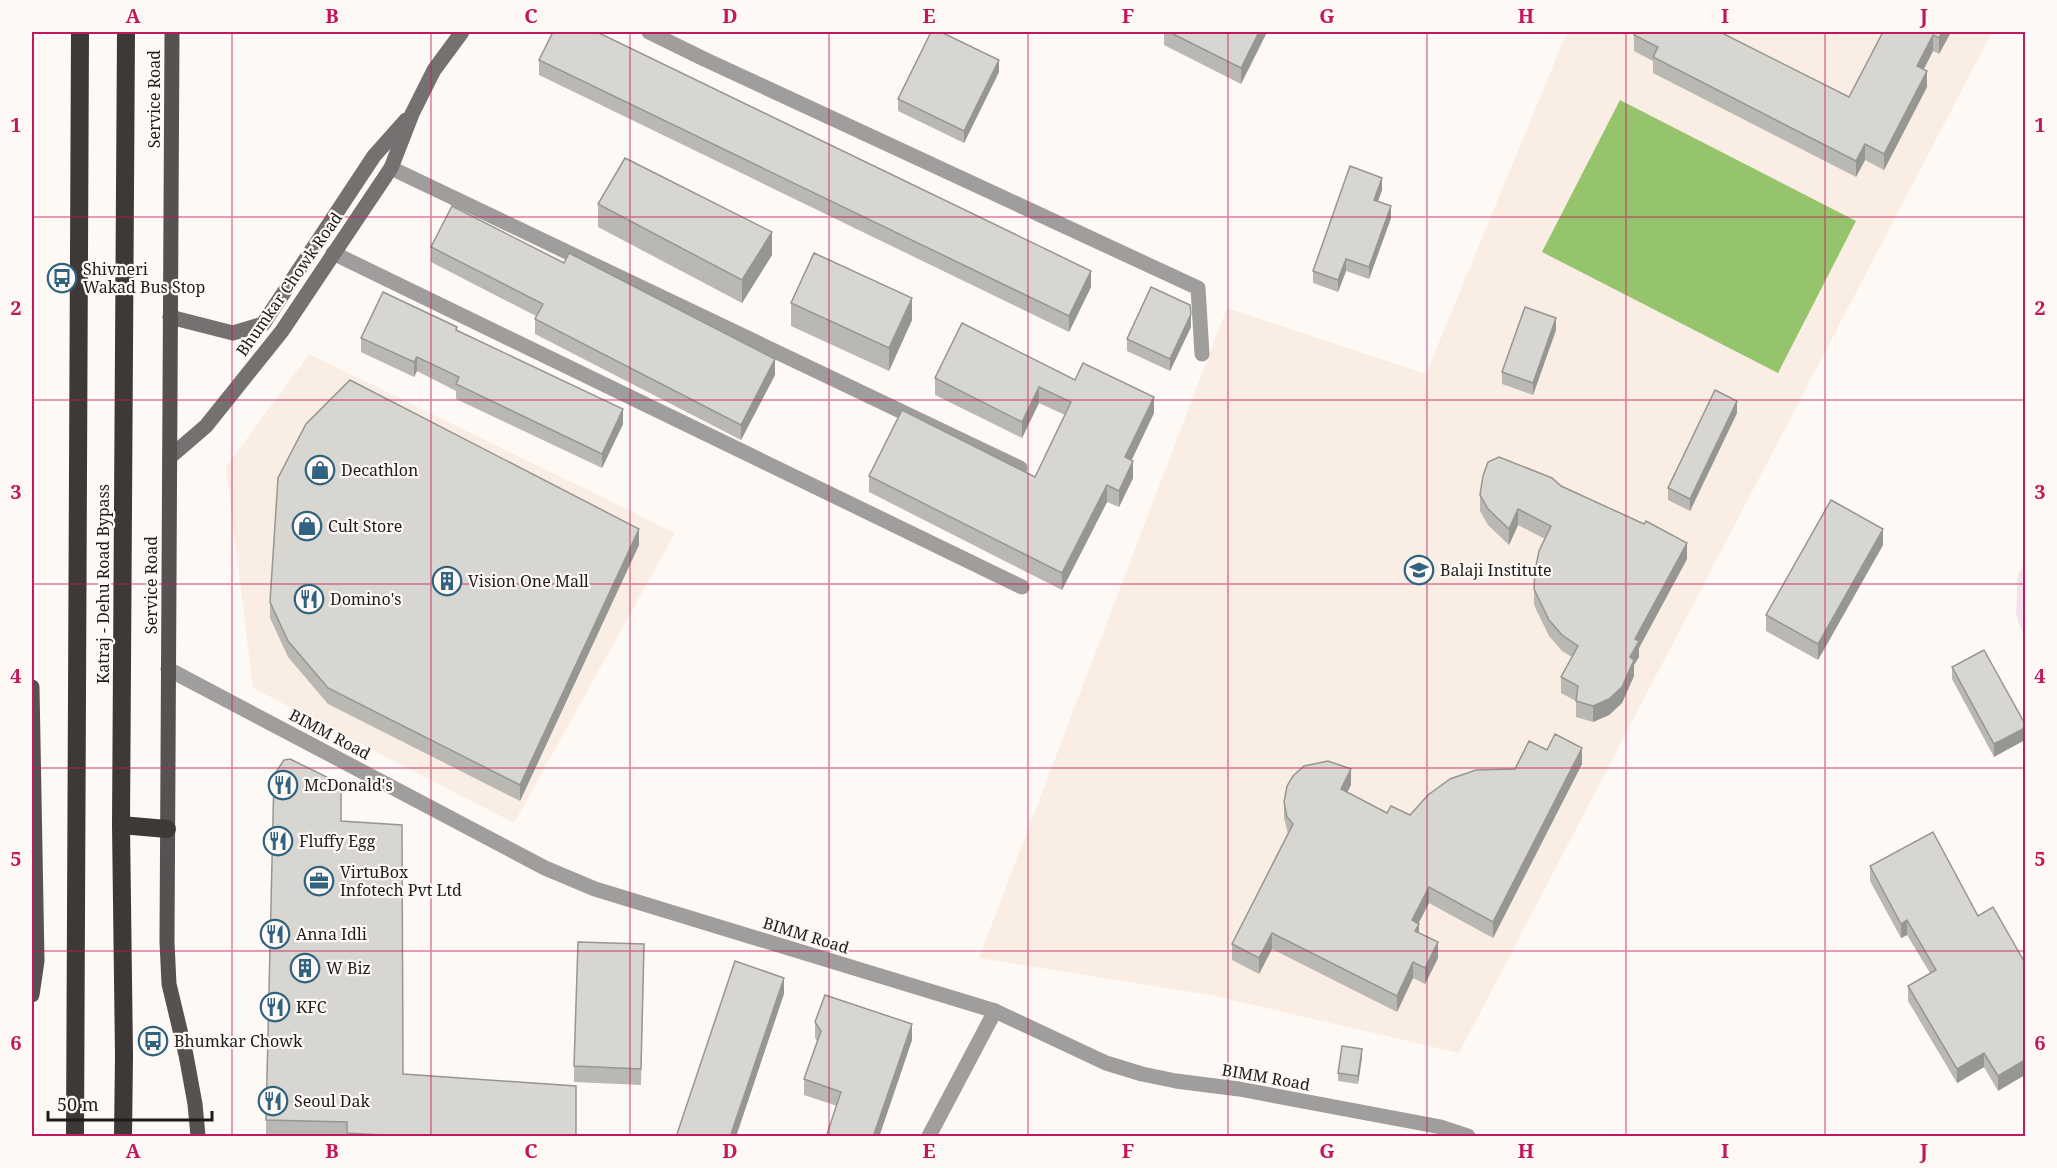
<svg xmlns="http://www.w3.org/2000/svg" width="2057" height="1168" viewBox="0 0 2057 1168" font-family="'Noto Serif',serif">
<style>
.built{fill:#f9ede4}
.grass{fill:#f5e1e9}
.water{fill:#95c46c}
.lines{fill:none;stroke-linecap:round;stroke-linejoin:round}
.street{stroke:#a09d9d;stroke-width:15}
.secondary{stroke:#757170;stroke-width:15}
.primary{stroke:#575251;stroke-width:15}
.highway{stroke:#3e3837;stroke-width:18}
.wall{fill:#b9b8b3}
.shaded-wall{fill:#969692}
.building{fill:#d7d6d0;stroke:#969692;stroke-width:1.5}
.grid{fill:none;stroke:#c2185b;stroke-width:1.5;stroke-opacity:0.55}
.labels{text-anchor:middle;stroke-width:4.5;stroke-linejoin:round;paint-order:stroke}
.street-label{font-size:16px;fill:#1d1c1a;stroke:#fef9f5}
.poi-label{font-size:16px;fill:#1d1c1a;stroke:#fef9f5;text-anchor:start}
.neatline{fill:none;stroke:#c2185b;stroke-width:2}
.grid-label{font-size:20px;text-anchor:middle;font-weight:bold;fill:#c2185b}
</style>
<rect width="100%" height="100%" fill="#fef9f5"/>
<g class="built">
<path d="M1567 32H1992L1459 1053 1211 995 979 958 1227 308 1426 374Z"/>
<path d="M309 354 675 533 514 823 253 688 226 467Z"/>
</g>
<path class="grass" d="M2025 562V639L2016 615 2018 575Z"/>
<path class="water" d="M1620 100 1856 221 1778 373 1542 252Z"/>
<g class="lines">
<g class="street">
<path d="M649 32 704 59 1198 288 1202 354"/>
<path d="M391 168 1020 468"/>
<path d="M333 253 1022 587"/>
<path d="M168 669 545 868 595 889 995 1011 1106 1063 1142 1074 1176 1081 1239 1089 1441 1127 1468 1136"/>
<path d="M929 1136 995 1011"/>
</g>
<g class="secondary">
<path d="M170 317 233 333 263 324 374 156 406 120"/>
<path d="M170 457 206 426 282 331 391 168 412 114 434 70 462 32"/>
</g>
<g class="primary">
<path d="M172 32 167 942 169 984 186 1055 195 1104 198 1136"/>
<path d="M32 687 37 961 32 995"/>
</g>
<g class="highway">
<path d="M121 825 167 829"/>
<path d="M75 1136 80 32"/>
<path d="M123 1136 124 1056 121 825 126 32"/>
</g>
</g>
<g class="wall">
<path d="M1164 32H1267L1241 84 1164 45Z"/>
<path d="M1636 32H1725L1724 34 1849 97 1882 33 1880 32H1951L1939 54 1933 51 1924 69 1927 87 1884 170 1865 160 1856 177 1653 73V61L1634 51V35Z"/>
<path d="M539 60 1091 287 1069 332 539 75Z"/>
<path d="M999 72 964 143 898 111V99Z"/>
<path d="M1382 190 1378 201 1391 218 1369 279 1346 271 1338 292 1313 283V271Z"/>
<path d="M598 204 772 255 742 303 598 227Z"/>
<path d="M431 247 775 375 741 440 535 334V319L536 316 431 262Z"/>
<path d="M791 303 912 320 889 371 791 326Z"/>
<path d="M1191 327 1170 371 1127 351V339Z"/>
<path d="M457 330 623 424 602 468 456 399V391L417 371 414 377 361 352V338Z"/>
<path d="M1556 330 1533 395 1502 384V372Z"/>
<path d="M935 378 1075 380 1154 413 1131 461 1133 478 1119 507 1107 502 1062 590 869 492V476L1035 477 1065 415 1039 403 1022 438 935 395Z"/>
<path d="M1737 413 1690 511 1668 500V488Z"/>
<path d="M1561 486 1687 559 1639 648V657L1634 665V676L1622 703 1609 715 1593 722 1576 717V701L1561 693V677L1572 657 1562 651 1549 636 1534 605V589L1545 539 1518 525 1509 545 1488 525 1480 511V495Z"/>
<path d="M639 545 520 801 328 704 288 657 270 618V602Z"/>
<path d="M1883 545 1818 660 1766 631V615Z"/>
<path d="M1952 667 2025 724 1994 757 1952 679Z"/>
<path d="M1547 750 1582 764 1493 938 1429 903 1418 923 1419 933 1438 958 1425 984 1413 978 1397 1012 1272 949 1259 974 1232 960V944L1288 834 1284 818V802L1351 785 1347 792 1387 813 1410 815 1515 769Z"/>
<path d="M341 821 403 1074 576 1086V1137L266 1136V1120Z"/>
<path d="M1870 866 1978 916 2025 963 1998 1091 1984 1067 1957 1083 1908 1001V986L1930 973 1907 935 1901 938 1870 881Z"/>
<path d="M644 960 641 1085 574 1082V1066Z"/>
<path d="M815 1022 912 1040 879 1137H826L837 1106 804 1095V1079L817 1041 815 1038Z"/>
<path d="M1362 1057 1358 1084 1338 1081V1073Z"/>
</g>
<g class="shaded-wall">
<path d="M1259 32H1267L1241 84V68Z"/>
<path d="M1942 32H1951L1939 54V38Z"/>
<path d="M1933 35V51L1917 82V66Z"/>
<path d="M999 60V72L964 143V131Z"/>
<path d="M1927 71V87L1884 170V154Z"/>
<path d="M1865 144V160L1856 177V161Z"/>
<path d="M1382 178V190L1374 212V200Z"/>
<path d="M1391 206V218L1369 279V267Z"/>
<path d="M772 232V255L742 303V280Z"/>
<path d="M1346 259V271L1338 292V280Z"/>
<path d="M1091 271V287L1069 332V316Z"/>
<path d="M912 298V320L889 371V348Z"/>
<path d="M1191 314V327L1170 371V359Z"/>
<path d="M1556 318V330L1533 395V383Z"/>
<path d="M417 357V371L414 377V362Z"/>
<path d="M775 359V375L741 440V425Z"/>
<path d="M1039 387V403L1022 438V422Z"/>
<path d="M1154 397V413L1125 474V457Z"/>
<path d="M1737 401V413L1690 511V499Z"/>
<path d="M623 409V424L602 468V454Z"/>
<path d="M1133 461V478L1119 507V491Z"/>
<path d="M1107 485V502L1062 590V573Z"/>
<path d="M1518 509V525L1509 545V529Z"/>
<path d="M639 529V545L520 801V785Z"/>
<path d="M1883 529V545L1818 660V644Z"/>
<path d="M1687 543V559L1639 648V657L1634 665V676L1622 703 1609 715 1593 722V706L1630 657 1635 639Z"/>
<path d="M2025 728V740L1994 757V744Z"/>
<path d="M1582 748V764L1493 938V922Z"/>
<path d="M1351 769V785L1341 805V789Z"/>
<path d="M1429 887V903L1412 936V920Z"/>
<path d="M1907 920V935L1901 938V924Z"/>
<path d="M1419 924V940L1415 931Z"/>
<path d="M1272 933V949L1259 974V958Z"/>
<path d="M1438 942V958L1425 984V968Z"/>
<path d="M1413 962V978L1397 1012V996Z"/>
<path d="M784 978V994L736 1137H730Z"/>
<path d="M912 1024V1040L879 1137H873Z"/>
<path d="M1362 1049V1057L1358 1084V1076Z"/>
<path d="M1984 1053V1067L1957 1083V1069Z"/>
<path d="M2025 1060V1075L1998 1091V1076Z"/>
</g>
<g class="building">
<path d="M553 32H597L1091 271 1069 316 539 60Z"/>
<path d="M931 32H941L999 60 964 131 898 99Z"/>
<path d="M1169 32H1259L1241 68Z"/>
<path d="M1636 32H1720L1849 97 1883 32H1942L1939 38 1933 35 1917 66 1927 71 1884 154 1865 144 1856 161 1653 57 1658 47 1634 35Z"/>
<path d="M625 158 772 232 742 280 598 204Z"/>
<path d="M1350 166 1382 178 1374 200 1391 206 1369 267 1346 259 1338 280 1313 271Z"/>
<path d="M452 206 564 263 569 253 775 359 741 425 535 319 543 304 431 247Z"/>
<path d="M814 253 912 298 889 348 791 303Z"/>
<path d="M1151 287 1190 305 1191 314 1170 359 1127 339Z"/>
<path d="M383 292 457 327 456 330 623 409 602 454 456 384 459 377 417 357 414 362 361 338Z"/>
<path d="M1525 307 1556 318 1533 383 1502 372Z"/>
<path d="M962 323 1075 380 1083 363 1154 397 1125 457 1133 461 1119 491 1107 485 1062 573 869 476 902 410 1035 477 1071 402 1039 387 1022 422 935 378Z"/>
<path d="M350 380 639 529 520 785 328 688 288 641 270 602 278 478 306 424Z"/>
<path d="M1715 390 1737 401 1690 499 1668 488Z"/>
<path d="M1499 457 1552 478 1561 486 1644 524 1646 521 1687 543 1635 639 1639 641 1630 657 1634 660 1622 687 1609 699 1593 706 1576 701 1578 686 1561 677 1578 646 1562 635 1549 620 1534 589 1535 570 1539 551 1551 526 1518 509 1509 529 1488 509 1480 495 1483 476 1488 462Z"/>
<path d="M1831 500 1883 529 1818 644 1766 615Z"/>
<path d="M1984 650 2025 724V728L1994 744 1952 667Z"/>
<path d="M1555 734 1582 748 1493 922 1429 887 1412 920 1419 924 1415 931 1438 942 1425 968 1413 962 1397 996 1272 933 1259 958 1232 944 1293 824 1287 817 1284 802 1287 786 1293 776 1304 766 1328 761 1351 769 1341 789 1387 813 1391 806 1410 815 1428 795 1450 779 1476 770 1515 769 1529 741 1547 750Z"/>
<path d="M290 759 341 784V821L402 825 403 1074 576 1086V1134L574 1137H416L347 1133V1122L266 1120 274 775 284 760Z"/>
<path d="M1933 832 1978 916 1993 907 2025 963V1060L1998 1076 1984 1053 1957 1069 1908 986 1936 970 1907 920 1901 924 1870 866Z"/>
<path d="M578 942 644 944 641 1069 574 1066Z"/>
<path d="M735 961 784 978 730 1137H676Z"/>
<path d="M825 995 912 1024 873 1137H826L841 1092 804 1079 821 1031 815 1022Z"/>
<path d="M1342 1046 1362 1049 1358 1076 1338 1073Z"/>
</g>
<path class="grid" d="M232 32V1136M431 32V1136M630 32V1136M829 32V1136M1028 32V1136M1228 32V1136M1427 32V1136M1626 32V1136M1825 32V1136M32 217H2026M32 400H2026M32 584H2026M32 768H2026M32 951H2026"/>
<defs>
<g id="bus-ring" transform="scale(1.5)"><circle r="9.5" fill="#fef9f5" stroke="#316381" stroke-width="1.5"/><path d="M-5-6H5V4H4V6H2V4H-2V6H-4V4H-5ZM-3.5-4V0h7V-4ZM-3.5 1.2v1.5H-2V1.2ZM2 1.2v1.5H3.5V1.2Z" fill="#316381"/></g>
<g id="shop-ring" transform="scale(1.5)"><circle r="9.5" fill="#fef9f5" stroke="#316381" stroke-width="1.5"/><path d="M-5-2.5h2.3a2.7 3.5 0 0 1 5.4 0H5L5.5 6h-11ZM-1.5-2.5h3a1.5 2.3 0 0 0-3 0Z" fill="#316381"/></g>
<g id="university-ring" transform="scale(1.5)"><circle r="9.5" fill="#fef9f5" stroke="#316381" stroke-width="1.5"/><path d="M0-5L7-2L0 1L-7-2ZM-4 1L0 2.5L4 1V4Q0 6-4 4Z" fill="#316381"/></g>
<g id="building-ring" transform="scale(1.5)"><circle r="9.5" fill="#fef9f5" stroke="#316381" stroke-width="1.5"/><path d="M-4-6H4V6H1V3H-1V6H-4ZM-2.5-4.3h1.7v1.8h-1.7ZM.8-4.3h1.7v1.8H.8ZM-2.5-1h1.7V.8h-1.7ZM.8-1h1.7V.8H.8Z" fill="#316381"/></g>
<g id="restaurant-ring" transform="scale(1.5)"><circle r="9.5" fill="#fef9f5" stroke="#316381" stroke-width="1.5"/><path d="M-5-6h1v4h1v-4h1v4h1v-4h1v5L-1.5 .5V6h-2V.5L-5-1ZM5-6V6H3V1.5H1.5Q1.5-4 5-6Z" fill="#316381"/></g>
<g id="office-ring" transform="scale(1.5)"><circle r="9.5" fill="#fef9f5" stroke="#316381" stroke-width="1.5"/><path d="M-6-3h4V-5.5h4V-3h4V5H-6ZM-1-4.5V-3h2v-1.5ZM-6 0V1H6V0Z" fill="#316381"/></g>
</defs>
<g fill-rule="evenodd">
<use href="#bus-ring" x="62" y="278"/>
<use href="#shop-ring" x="320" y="470"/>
<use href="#shop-ring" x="307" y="526"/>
<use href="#university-ring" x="1419" y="570"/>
<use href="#building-ring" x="447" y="581"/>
<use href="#restaurant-ring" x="309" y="599"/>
<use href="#restaurant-ring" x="283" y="785"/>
<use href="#restaurant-ring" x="278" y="841"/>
<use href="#office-ring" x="319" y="881"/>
<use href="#restaurant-ring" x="275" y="934"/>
<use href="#building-ring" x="305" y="968"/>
<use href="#restaurant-ring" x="275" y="1007"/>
<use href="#bus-ring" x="153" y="1041"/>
<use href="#restaurant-ring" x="273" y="1101"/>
</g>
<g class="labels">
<g class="street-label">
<text transform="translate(154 99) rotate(-90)" y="6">Service Road</text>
<text transform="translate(289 284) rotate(-55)" y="6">Bhumkar Chowk Road</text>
<text transform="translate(103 584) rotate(-90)" y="6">Katraj - Dehu Road Bypass</text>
<text transform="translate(151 585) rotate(-90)" y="6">Service Road</text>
<text transform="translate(330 734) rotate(28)" y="6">BIMM Road</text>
<text transform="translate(806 935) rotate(17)" y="6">BIMM Road</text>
<text transform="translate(1266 1077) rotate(10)" y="6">BIMM Road</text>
</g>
<g class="poi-label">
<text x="83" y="275">Shivneri<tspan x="83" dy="18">Wakad Bus Stop</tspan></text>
<text x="341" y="476">Decathlon</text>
<text x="328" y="532">Cult Store</text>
<text x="1440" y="576">Balaji Institute</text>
<text x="468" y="587">Vision One Mall</text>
<text x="330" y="605">Domino's</text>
<text x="304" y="791">McDonald's</text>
<text x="299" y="847">Fluffy Egg</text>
<text x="340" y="878">VirtuBox<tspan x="340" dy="18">Infotech Pvt Ltd</tspan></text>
<text x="296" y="940">Anna Idli</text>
<text x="326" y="974">W Biz</text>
<text x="296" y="1013">KFC</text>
<text x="174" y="1047">Bhumkar Chowk</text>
<text x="294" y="1107">Seoul Dak</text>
</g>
</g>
<rect width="2057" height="1168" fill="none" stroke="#fef9f5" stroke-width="66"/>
<path d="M48 1111v9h164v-9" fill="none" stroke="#1d1c1a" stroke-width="3"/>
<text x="57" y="1111" font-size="18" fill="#1d1c1a" stroke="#fef9f5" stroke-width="4.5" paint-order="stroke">50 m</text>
<rect x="33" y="33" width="1991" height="1102" class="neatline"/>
<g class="grid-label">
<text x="133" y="23">A</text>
<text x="332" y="23">B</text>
<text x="531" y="23">C</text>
<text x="730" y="23">D</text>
<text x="929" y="23">E</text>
<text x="1128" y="23">F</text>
<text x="1327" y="23">G</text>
<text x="1526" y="23">H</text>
<text x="1725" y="23">I</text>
<text x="1924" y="23">J</text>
<text x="16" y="132">1</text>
<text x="2040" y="132">1</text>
<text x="16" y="315">2</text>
<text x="2040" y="315">2</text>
<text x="16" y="499">3</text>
<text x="2040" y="499">3</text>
<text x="16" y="683">4</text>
<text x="2040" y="683">4</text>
<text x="16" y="866">5</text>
<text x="2040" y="866">5</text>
<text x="16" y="1050">6</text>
<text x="2040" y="1050">6</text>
<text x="133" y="1158">A</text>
<text x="332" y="1158">B</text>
<text x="531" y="1158">C</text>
<text x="730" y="1158">D</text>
<text x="929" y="1158">E</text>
<text x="1128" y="1158">F</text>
<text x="1327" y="1158">G</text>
<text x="1526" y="1158">H</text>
<text x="1725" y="1158">I</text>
<text x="1924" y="1158">J</text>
</g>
</svg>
